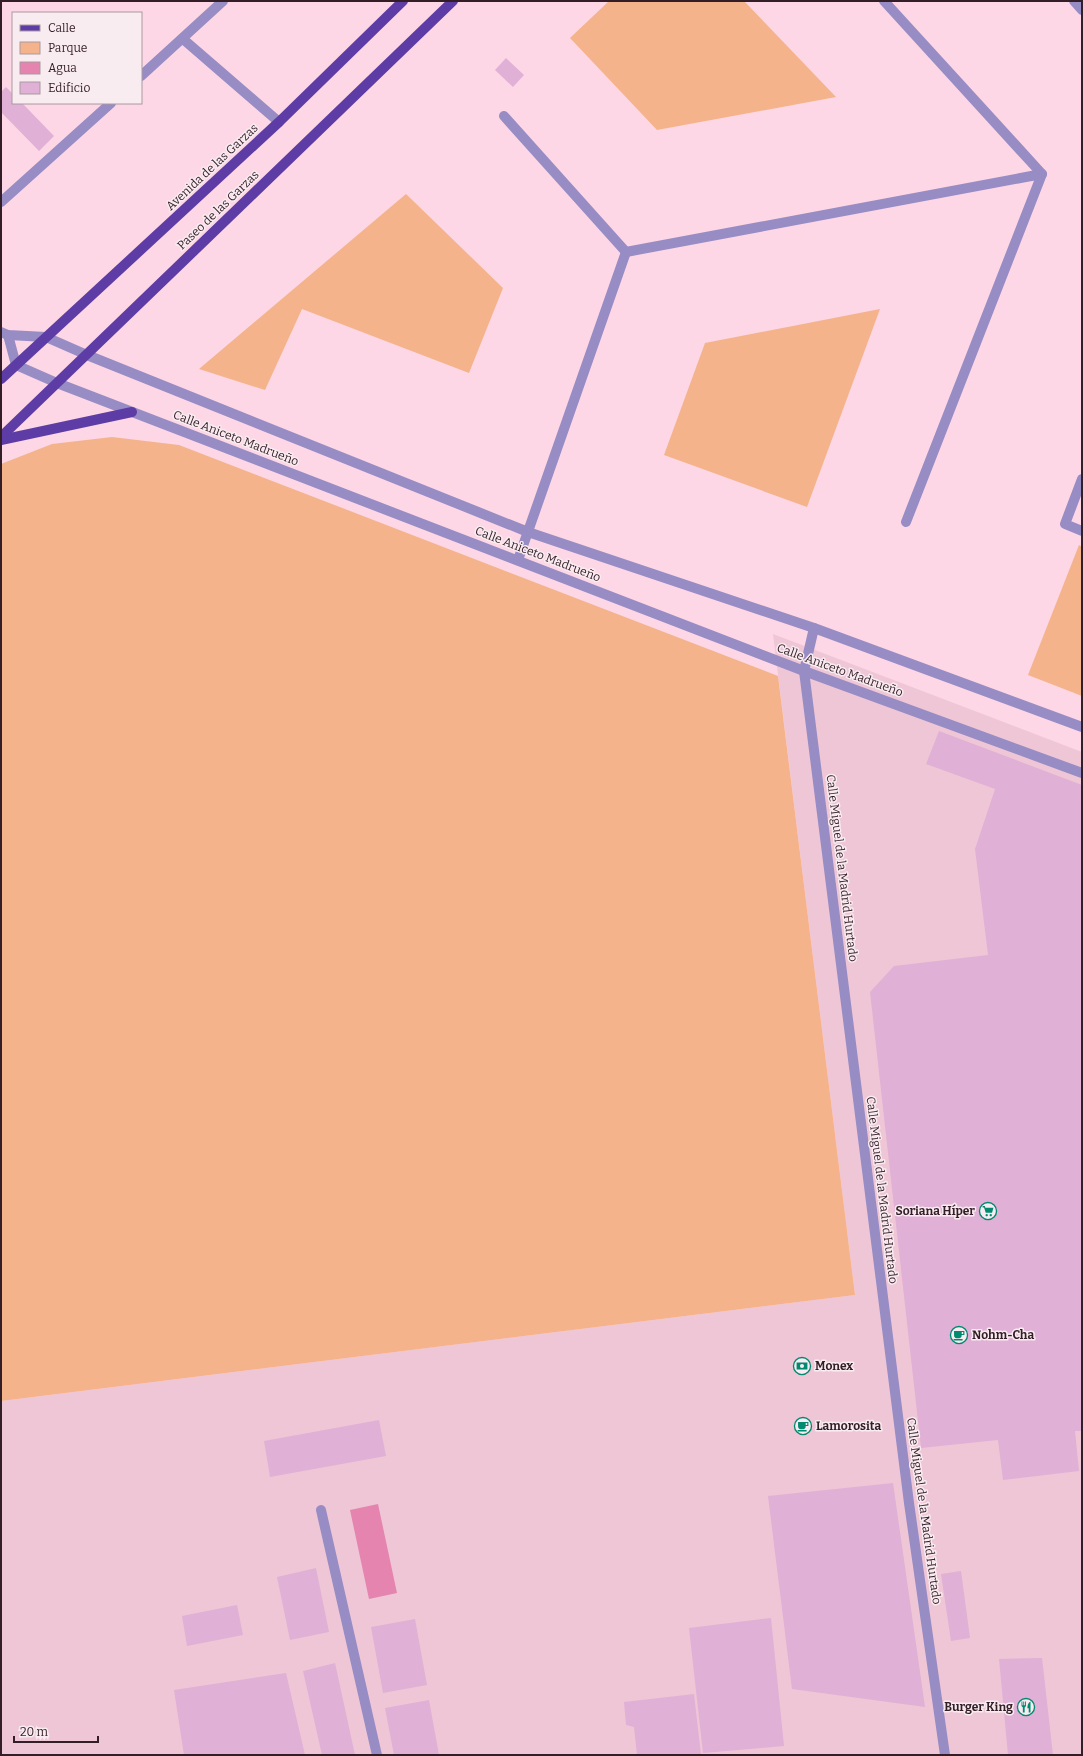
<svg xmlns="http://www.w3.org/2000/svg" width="1083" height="1756" viewBox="0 0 1083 1756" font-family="Bitter,serif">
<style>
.built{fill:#efc6d6}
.green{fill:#f4b38a}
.water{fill:#e584ae}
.building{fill:#e0b0d6}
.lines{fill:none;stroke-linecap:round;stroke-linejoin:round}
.minor{stroke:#988cc5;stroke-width:10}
.major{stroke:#5d3da5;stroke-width:10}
.labels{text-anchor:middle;stroke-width:3;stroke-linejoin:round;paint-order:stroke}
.street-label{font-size:12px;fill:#331d26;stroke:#f9ecf1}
.poi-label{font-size:12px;font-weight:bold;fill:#331d26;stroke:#f9ecf1;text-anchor:start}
</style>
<rect width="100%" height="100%" fill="#fdd7e5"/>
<path class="built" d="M773 634 1082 752V1755H1V1401L855 1295Z"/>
<g class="green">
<path d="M609 1H744L836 97 657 130 570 38Z"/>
<path d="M406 194 503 288 469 373 302 309 265 390 199 369Z"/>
<path d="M880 309 807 507 664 455 705 343Z"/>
<path d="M112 437 179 445 778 676 855 1295 1 1401V464L52 444Z"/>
<path d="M1079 545 1082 547V696L1028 675Z"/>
</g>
<path class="water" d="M378 1504 397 1593 369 1599 350 1510Z"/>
<g class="building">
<path d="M506 58 524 75 513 87 495 70Z"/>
<path d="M6 87 13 94V103H22L54 136 39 151 1 112V92Z"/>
<path d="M939 731 1082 785V1431H1075L1079 1471 1003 1480 998 1440 921 1448 870 992 894 966 988 955 975 849 995 789 926 764Z"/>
<path d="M379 1420 386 1456 270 1477 264 1441Z"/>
<path d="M893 1483 925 1707 792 1689 768 1496Z"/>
<path d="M316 1568 329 1632 290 1640 277 1577Z"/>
<path d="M961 1571 970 1638 951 1641 941 1574Z"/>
<path d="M237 1605 243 1635 187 1646 182 1616Z"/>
<path d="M771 1618 784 1746 703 1753 689 1628Z"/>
<path d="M415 1619 427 1685 383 1693 371 1627Z"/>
<path d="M1042 1658 1053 1755H1008L999 1659Z"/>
<path d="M335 1663 355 1755H322L303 1671Z"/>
<path d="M286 1673 305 1755H184L174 1690Z"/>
<path d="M694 1694 701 1755H637L634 1727 626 1725 624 1702Z"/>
<path d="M429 1700 439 1755H394L385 1708Z"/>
</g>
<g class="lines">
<g class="minor">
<path d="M884 1 1042 174"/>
<path d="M1074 1 1082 10"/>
<path d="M183 39 279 122"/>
<path d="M141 76 223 1"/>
<path d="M504 116 626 252"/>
<path d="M1 202 111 103"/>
<path d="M626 252 1042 174 906 522"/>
<path d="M1 332 8 335 46 337 87 355 528 532 814 628 1082 727"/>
<path d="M8 335 16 365 57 383 804 671 1082 773"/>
<path d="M1082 479 1065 524 1082 531"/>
<path d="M518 560 626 252"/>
<path d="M814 628 804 671 909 1503 945 1755"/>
<path d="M321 1510 377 1755"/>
</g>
<g class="major">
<path d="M1 379 279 122 403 1"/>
<path d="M1 437 453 1"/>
<path d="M1 440 132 412"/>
</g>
</g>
<defs>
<g id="supermarket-ring" transform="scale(0.9)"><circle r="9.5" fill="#f9ecf1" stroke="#008a70" stroke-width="1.5"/><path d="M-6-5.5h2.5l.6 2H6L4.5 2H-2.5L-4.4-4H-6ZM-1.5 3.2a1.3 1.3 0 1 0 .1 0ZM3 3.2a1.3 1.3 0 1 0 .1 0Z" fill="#008a70"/></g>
<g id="cafe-ring" transform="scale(0.9)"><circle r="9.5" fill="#f9ecf1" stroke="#008a70" stroke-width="1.5"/><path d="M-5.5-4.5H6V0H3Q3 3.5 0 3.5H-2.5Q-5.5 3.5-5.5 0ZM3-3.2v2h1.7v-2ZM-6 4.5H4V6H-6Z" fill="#008a70"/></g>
<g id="bank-ring" transform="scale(0.9)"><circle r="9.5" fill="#f9ecf1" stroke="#008a70" stroke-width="1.5"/><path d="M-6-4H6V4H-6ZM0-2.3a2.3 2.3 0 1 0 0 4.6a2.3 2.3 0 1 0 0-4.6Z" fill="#008a70"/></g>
<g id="restaurant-ring" transform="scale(0.9)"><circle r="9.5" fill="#f9ecf1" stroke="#008a70" stroke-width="1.5"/><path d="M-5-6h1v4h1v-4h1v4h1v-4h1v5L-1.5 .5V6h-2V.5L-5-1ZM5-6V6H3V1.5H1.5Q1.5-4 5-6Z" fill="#008a70"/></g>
</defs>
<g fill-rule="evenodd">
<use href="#supermarket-ring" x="988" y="1211"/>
<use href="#cafe-ring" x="959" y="1335"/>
<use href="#bank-ring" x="802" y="1366"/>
<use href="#cafe-ring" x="803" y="1426"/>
<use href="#restaurant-ring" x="1026" y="1707"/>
</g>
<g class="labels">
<g class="street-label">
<text transform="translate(212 167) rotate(-43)" y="4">Avenida de las Garzas</text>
<text transform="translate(218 210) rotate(-44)" y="4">Paseo de las Garzas</text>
<text transform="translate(236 438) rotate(21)" y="4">Calle Aniceto Madrueño</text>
<text transform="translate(538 554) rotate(21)" y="4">Calle Aniceto Madrueño</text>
<text transform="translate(840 670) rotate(20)" y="4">Calle Aniceto Madrueño</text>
<text transform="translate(842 868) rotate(83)" y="4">Calle Miguel de la Madrid Hurtado</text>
<text transform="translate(882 1190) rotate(83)" y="4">Calle Miguel de la Madrid Hurtado</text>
<text transform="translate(924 1511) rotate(82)" y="4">Calle Miguel de la Madrid Hurtado</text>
</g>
<g class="poi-label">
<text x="975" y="1215" text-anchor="end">Soriana Híper</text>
<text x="972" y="1339">Nohm-Cha</text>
<text x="815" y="1370">Monex</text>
<text x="816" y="1430">Lamorosita</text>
<text x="1013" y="1711" text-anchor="end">Burger King</text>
</g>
</g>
<rect width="1083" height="1756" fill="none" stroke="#331d26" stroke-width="4"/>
<rect x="12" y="12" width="130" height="92" fill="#f9ecf1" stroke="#aa99a0"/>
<rect x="20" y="25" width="20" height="6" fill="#5d3da5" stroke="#aa99a0"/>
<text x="48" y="32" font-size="12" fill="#331d26">Calle</text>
<rect x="20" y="42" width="20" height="12" fill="#f4b38a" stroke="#aa99a0"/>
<text x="48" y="52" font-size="12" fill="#331d26">Parque</text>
<rect x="20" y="62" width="20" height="12" fill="#e584ae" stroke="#aa99a0"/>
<text x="48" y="72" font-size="12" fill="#331d26">Agua</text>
<rect x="20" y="82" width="20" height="12" fill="#e0b0d6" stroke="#aa99a0"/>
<text x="48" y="92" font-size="12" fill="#331d26">Edificio</text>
<path d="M14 1736v6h84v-6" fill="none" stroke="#331d26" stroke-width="2"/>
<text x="20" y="1736" font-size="12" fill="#331d26" stroke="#f9ecf1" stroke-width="3" paint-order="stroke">20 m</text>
</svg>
